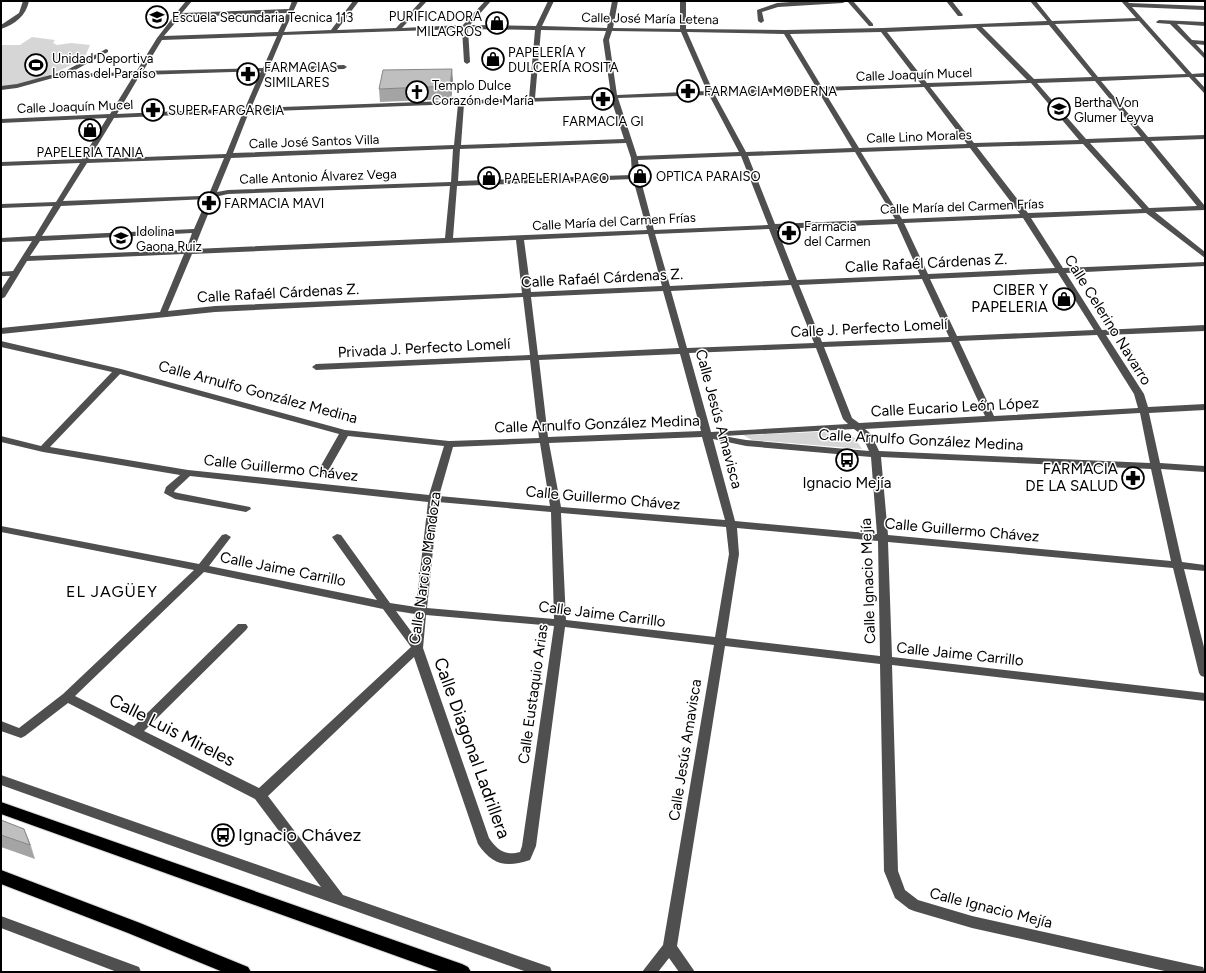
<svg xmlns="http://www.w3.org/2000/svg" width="1206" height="973" viewBox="0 0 1206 973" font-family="Figtree,sans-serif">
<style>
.green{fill:#d6d6d6}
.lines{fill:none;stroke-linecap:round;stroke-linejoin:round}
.highway-casing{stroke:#dbdbdb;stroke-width:2}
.minor{fill:#4f4f4f;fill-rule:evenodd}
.highway{fill:#000;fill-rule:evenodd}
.wall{fill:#a4a4a4}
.shaded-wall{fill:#868686}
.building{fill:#bfbfbf;stroke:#868686}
.labels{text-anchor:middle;stroke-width:3;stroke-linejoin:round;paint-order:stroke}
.far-poi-label{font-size:13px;fill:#000;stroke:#fff;text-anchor:start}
.far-street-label{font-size:13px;fill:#000;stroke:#fff}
.street-label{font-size:15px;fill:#000;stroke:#fff}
.poi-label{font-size:15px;fill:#000;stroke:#fff;text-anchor:end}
.neighbourhood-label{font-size:16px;letter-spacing:1px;fill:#000;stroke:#fff}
.near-street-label{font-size:18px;fill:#000;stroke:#fff}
.near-poi-label{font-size:18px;fill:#000;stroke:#fff;text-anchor:start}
</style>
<rect width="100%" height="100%" fill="#fff"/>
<g class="green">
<path d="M32 37 55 40 53 43 57 45 71 43 90 45 84 59C59 71 30 85 1 87V45H20Z"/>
<path d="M841 431 855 438 862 449 752 440 743 435Z"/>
</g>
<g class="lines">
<g class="highway-casing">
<g id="highway">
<path d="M1 802 462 964 468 967 471 972H441L1 814Z"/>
<path d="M1 870 140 923 248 967 251 972H223L128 933 1 884Z"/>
</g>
</g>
<g class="minor">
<path d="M23 1H29C26 16 15 24 1 29V25L19 13Z"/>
<path d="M186 1H192L182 13 289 9 292 1H298L284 32 331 30 353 1H359L337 30 396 28 421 1H427L402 28 463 25 485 1H491L470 25 536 26 548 1H554L542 26 607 28 612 1H618L613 28 680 29V1H686V29L786 30 883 28 1047 21 1030 1H1036L1052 21 1136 18 1121 1H1127L1129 3 1205 6V10L1132 7 1192 74 1205 73V77H1195L1205 88V94L1189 77 1101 81 1148 137 1205 135V139L1151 141 1205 206V210L1155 212 1205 252V258L1146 213 1031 218 1063 268 1205 262V266L1066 273 1102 330 1205 325V331L1106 335 1144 394 1148 407 1205 404V410L1149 413 1160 463 1205 466V472L1161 469 1182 562 1205 565V571L1184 569 1205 651V677L1201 676 1199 673 1173 568 888 542 892 657 1205 693V701L892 665 898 871 905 890 918 900 972 916 1198 966 1203 967 1205 972H1169L972 928 914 911 909 909 895 898 884 871 880 664 725 646 677 946 695 972H679L669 958 658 972H642L663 945 714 645 565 627 536 846 530 860C506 868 492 865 478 844L414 657 268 796 343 895 550 967 552 972H527L1 785V775L321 887 255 799 68 703 25 736 21 738 1 731V721L19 728 63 694 194 570 1 532V526L199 564 222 535 226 534 231 537 209 566 377 600 332 537 337 534 341 535 390 603 416 607 428 502 190 476 175 490 174 492 178 493 250 507 251 509 246 512 175 499 164 493 166 487 180 475 43 452 1 442V436L41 446 112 372 1 347V341L121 369 345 430 449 441 539 438 530 360 316 370 312 367 316 364 530 355 523 297 215 312 1 334V328L160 312 184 254 27 261 5 297 1 299V290L10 276H1V272L13 271 32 241 1 242V238L35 236 53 206 1 208V204L56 202 80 163 1 166V162L82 159 107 118 1 123V119L110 114 134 75 53 78 17 88 1 90V86L17 84 65 71 106 49 108 50V52L68 74 136 72 157 38 174 16V14L176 13ZM287 13 278 32 164 36 180 17ZM1139 21 1186 74 1098 77 1055 24ZM1049 25 1092 77 1034 79 982 27ZM976 28 1027 80 927 83 887 32ZM462 29 464 62 467 64 470 62 468 29 535 30 529 98 251 108 267 71 344 69 347 67 344 65 269 68 283 35ZM541 30 606 31 603 40 611 95 535 98ZM612 31 681 32 707 91 617 95 609 40ZM687 32 784 34 816 87 713 91ZM881 32 921 84 822 87 790 34ZM277 36 263 68 143 71 162 40ZM261 71 245 108 117 114 140 75ZM1095 81 1141 137 1086 139 1037 83ZM1031 83 1079 140 974 143 930 87ZM924 87 967 144 859 148 824 91ZM818 91 852 148 746 152 715 95ZM709 95 739 152 637 156 618 98ZM611 99 624 139 461 145 464 104ZM458 104 454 145 233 153 249 112ZM243 112 226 154 89 159 114 118ZM1144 141 1197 206 1149 208 1090 143ZM626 143 631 158 632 175 458 181 460 149ZM1083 144 1142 209 1028 213 977 147ZM970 148 1020 214 902 219 861 152ZM453 149 451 182 228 190 217 192 231 158ZM855 152 895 219 775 224 748 156ZM741 156 768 225 654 230 640 177 638 160ZM224 158 209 194 200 196 63 201 87 163ZM633 179 647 230 453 238 457 186ZM450 186 445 238 194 249 215 197 228 194ZM207 199 194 229 42 236 61 206ZM1023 218 1055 268 928 274 904 223ZM897 224 920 275 797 280 777 229ZM769 229 789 280 670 286 655 234ZM192 233 186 250 30 256 40 241ZM648 234 662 286 531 292 524 240ZM516 240 522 293 215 306 168 311 192 254ZM1058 273 1094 330 957 336 930 279ZM922 279 949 337 822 342 799 285ZM791 285 814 343 687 348 671 291ZM663 291 679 348 538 355 531 297ZM1097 335 1134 394 1138 408 994 416 959 341ZM951 342 985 416 859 423 852 418 824 347ZM816 348 843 419 848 424 711 432 689 353ZM680 354 701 431 548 437 539 360ZM120 374 339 434 318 471 323 474 328 471 348 436 444 446 429 495 188 470 50 447ZM1140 413 1150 463 879 451 871 434 865 429ZM854 429 862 435 869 451 746 440 723 436ZM702 437 725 520 561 507 549 443ZM713 439 746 446 871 457 877 534 735 521ZM540 443 550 506 439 496 453 447ZM881 457 1151 469 1171 561 888 535ZM438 502 551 512 554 619 427 608ZM561 513 726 527 729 554 715 637 566 620ZM737 528 878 541 880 656 726 638 739 554ZM204 572 383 609 411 647 259 788 144 731 246 630 248 627 246 624H238L134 726 75 696ZM396 611 415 614 413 634ZM426 615 554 626 522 846 520 852C505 856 497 850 489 838L423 648Z"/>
<path d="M804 1H846L843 3 778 7 762 12 764 21 761 23 758 21 757 10 777 3Z"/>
<path d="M847 1H853L873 24V26H869Z"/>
<path d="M946 1H952L963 15 962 16H958Z"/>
<path d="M1159 20 1205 22V26L1177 24 1192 40 1205 41V45L1196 44 1205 54V59L1170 24 1157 23 1156 22Z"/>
<path d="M1 916 139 967 141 972H117L1 928Z"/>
</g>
<use href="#highway" class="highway"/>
</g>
<g class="wall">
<path d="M453 81 451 99 380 102 379 89Z"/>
<path d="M1 820 24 829 35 859 1 847Z"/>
</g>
<g class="shaded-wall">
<path d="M452 69 453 81 451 99 450 86Z"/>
<path d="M24 829 30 843 35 859 30 845Z"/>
</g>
<g class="building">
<path d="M452 69 450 86 379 89 383 70Z"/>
<path d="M1 820 24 829 30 845 1 835Z"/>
</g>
<defs>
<g id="school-ring" transform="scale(1.15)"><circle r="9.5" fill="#fff" stroke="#000" stroke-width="1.5"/><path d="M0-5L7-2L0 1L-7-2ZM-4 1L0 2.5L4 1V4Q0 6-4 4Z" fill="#000"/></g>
<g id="shop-ring" transform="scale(1.15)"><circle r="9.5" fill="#fff" stroke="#000" stroke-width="1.5"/><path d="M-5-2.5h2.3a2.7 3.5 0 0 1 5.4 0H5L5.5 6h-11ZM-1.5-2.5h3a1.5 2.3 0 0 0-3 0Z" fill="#000"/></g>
<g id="stadium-ring" transform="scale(1.15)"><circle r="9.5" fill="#fff" stroke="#000" stroke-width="1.5"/><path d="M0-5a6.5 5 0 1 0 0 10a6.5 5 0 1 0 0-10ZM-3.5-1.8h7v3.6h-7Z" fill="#000"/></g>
<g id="pharmacy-ring" transform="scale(1.15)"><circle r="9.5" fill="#fff" stroke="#000" stroke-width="1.5"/><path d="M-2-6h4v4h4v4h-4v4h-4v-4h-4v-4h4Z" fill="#000"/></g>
<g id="church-ring" transform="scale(1.15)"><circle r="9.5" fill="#fff" stroke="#000" stroke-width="1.5"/><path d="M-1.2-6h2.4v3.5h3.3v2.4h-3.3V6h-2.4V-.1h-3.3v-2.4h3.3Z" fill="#000"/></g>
<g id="bus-ring" transform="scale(1.15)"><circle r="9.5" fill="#fff" stroke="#000" stroke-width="1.5"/><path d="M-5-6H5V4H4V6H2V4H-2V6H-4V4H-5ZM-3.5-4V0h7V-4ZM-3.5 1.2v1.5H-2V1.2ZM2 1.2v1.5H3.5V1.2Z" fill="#000"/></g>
</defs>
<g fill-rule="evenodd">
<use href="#school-ring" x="157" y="17"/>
<use href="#shop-ring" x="497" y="23"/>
<use href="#shop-ring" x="493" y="59"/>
<use href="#stadium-ring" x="36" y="65"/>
<use href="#pharmacy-ring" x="248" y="74"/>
<use href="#pharmacy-ring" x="688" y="91"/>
<use href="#church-ring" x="417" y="92"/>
<use href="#pharmacy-ring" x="603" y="99"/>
<use href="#school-ring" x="1059" y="109"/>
<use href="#pharmacy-ring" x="153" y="110"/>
<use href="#shop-ring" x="90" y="130"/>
<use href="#shop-ring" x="640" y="176"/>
<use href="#shop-ring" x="489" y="178"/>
<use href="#pharmacy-ring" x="209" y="203"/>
<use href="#pharmacy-ring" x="789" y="233"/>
<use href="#school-ring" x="121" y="238"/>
<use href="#shop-ring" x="1064" y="299"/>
<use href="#bus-ring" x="847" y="460"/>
<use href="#pharmacy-ring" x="1133" y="478"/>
<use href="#bus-ring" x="223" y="835"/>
</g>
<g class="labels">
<g class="far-poi-label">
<text x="482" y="21" text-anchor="end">PURIFICADORA<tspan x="482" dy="15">MILAGROS</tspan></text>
<text x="172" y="22">Escuela Secundaria Tecnica 113</text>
<text x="508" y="57">PAPELERÍA Y<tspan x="508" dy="15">DULCERÍA ROSITA</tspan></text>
<text x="52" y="63">Unidad Deportiva<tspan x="52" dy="15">Lomas del Paraíso</tspan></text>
<text x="264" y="72">FARMACIAS<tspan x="264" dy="15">SIMILARES</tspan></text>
<text x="432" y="90">Templo Dulce<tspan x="432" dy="15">Corazón de María</tspan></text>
<text x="704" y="96">FARMACIA MODERNA</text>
<text x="1074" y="107">Bertha Von<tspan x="1074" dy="15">Glumer Leyva</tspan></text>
<text x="168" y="115">SUPER FARGARCIA</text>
<text x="603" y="126" text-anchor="middle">FARMACIA GI</text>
<text x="90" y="157" text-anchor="middle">PAPELERIA TANIA</text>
<text x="656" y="181">OPTICA PARAISO</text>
<text x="504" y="183">PAPELERIA PACO</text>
<text x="224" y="208">FARMACIA MAVI</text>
<text x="804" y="231">Farmacia<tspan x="804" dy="15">del Carmen</tspan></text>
<text x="136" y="236">Idolina<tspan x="136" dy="15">Gaona Ruiz</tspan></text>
</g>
<g class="far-street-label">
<text transform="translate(650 18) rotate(1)" y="5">Calle José María Letena</text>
<text transform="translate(914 74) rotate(-2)" y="5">Calle Joaquín Mucel</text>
<text transform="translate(75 106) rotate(-2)" y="5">Calle Joaquín Mucel</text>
<text transform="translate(919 136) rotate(-2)" y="5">Calle Lino Morales</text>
<text transform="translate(314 141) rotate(-2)" y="5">Calle José Santos Villa</text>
<text transform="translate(318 176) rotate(-2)" y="5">Calle Antonio Álvarez Vega</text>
<text transform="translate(962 206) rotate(-2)" y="5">Calle María del Carmen Frías</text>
<text transform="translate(614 221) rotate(-3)" y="5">Calle María del Carmen Frías</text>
</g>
<g class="street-label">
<text transform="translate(926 263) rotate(-3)" y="5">Calle Rafaél Cárdenas Z.</text>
<text transform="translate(602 278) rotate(-3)" y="5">Calle Rafaél Cárdenas Z.</text>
<text transform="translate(278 293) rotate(-3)" y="5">Calle Rafaél Cárdenas Z.</text>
<text transform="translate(1108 320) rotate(58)" y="5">Calle Celerino Navarro</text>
<text transform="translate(869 328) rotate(-3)" y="5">Calle J. Perfecto Lomelí</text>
<text transform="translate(424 348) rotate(-3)" y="5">Privada J. Perfecto Lomelí</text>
<text transform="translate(258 392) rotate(15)" y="5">Calle Arnulfo González Medina</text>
<text transform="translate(955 407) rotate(-3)" y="5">Calle Eucario León López</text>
<text transform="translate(719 419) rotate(75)" y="5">Calle Jesús Amavisca</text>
<text transform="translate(597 424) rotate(-2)" y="5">Calle Arnulfo González Medina</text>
<text transform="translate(921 440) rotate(3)" y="5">Calle Arnulfo González Medina</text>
<text transform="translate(281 468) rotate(6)" y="5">Calle Guillermo Chávez</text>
<text transform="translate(603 498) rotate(5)" y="5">Calle Guillermo Chávez</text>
<text transform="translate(962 530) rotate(5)" y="5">Calle Guillermo Chávez</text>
<text transform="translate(425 568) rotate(-82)" y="5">Calle Narciso Mendoza</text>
<text transform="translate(283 569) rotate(11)" y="5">Calle Jaime Carrillo</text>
<text transform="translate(868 581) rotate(-92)" y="5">Calle Ignacio Mejía</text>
<text transform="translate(602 614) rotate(7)" y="5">Calle Jaime Carrillo</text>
<text transform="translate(960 654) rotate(6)" y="5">Calle Jaime Carrillo</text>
<text transform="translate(533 694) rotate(-82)" y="5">Calle Eustaquio Arias</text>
<text transform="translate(685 750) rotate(-81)" y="5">Calle Jesús Amavisca</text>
<text transform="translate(991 908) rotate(14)" y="5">Calle Ignacio Mejía</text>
</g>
<g class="poi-label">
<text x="1048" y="295">CIBER Y<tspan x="1048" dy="17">PAPELERIA</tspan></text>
<text x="1118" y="474">FARMACIA<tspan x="1118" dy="17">DE LA SALUD</tspan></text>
<text x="847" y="488" text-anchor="middle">Ignacio Mejía</text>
</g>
<g class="neighbourhood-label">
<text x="112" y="597">EL JAGÜEY</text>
</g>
<g class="near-street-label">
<text transform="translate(172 730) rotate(27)" y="6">Calle Luis Mireles</text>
<text transform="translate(472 748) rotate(70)" y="6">Calle Diagonal Ladrillera</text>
</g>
<g class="near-poi-label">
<text x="238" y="841">Ignacio Chávez</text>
</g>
</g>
<rect width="1206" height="973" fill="none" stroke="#000000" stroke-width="4"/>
</svg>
